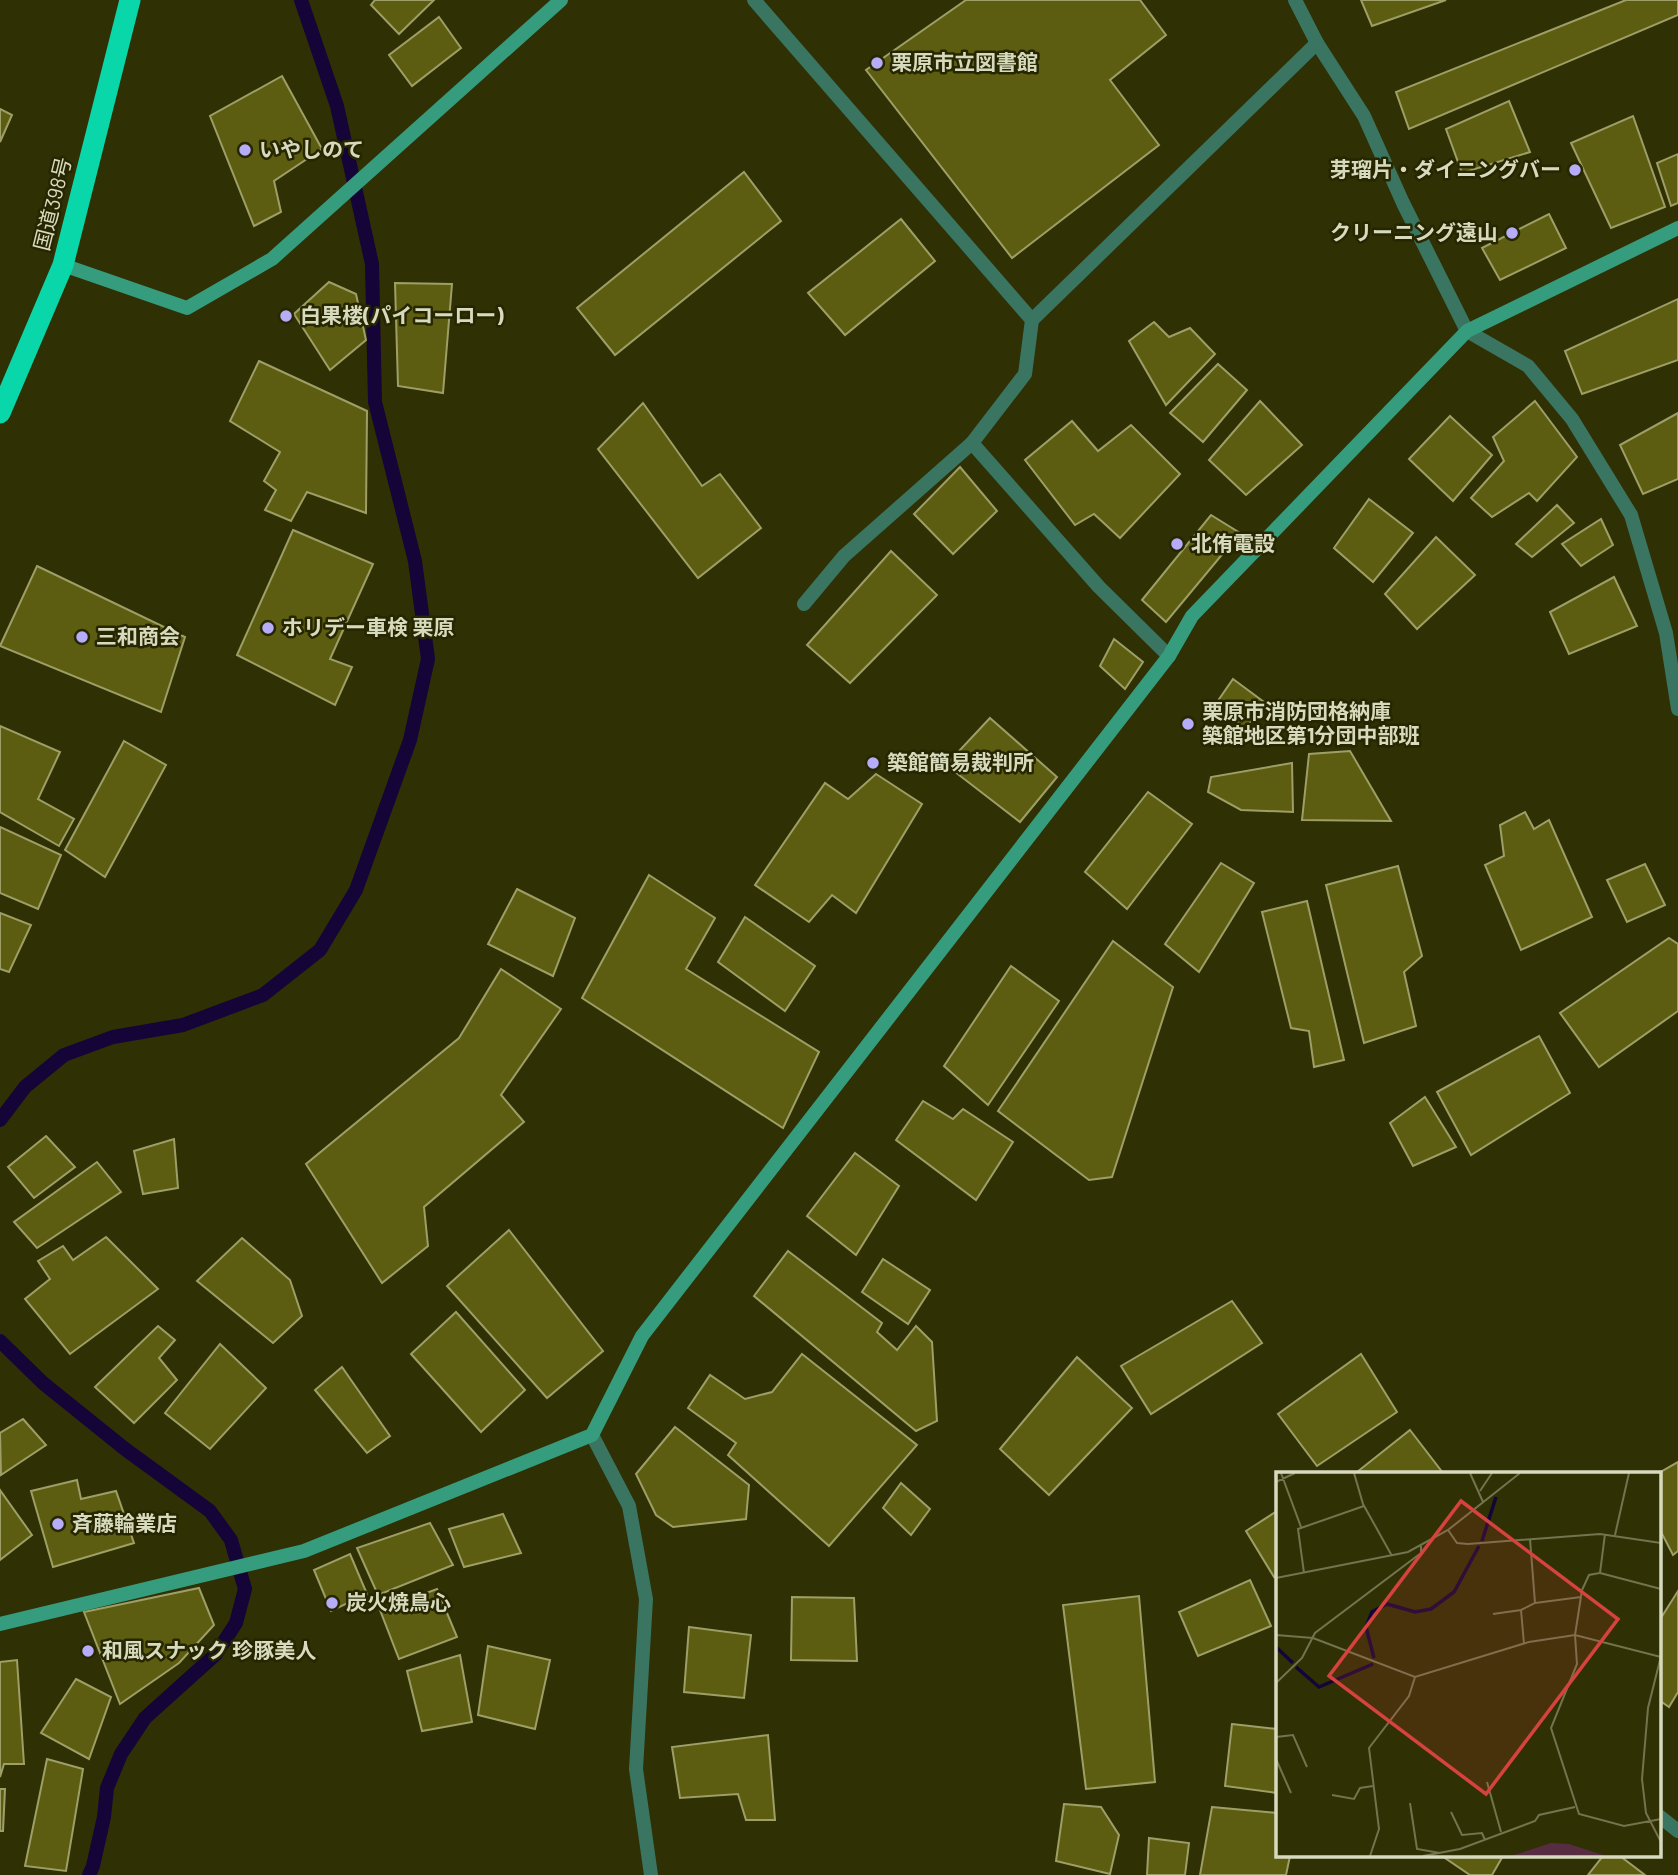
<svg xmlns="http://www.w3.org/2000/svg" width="1678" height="1875" viewBox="0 0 1678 1875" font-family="Barlow,'Noto Sans JP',sans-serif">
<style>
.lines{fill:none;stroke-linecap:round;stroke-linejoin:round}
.stream{stroke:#150438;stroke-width:14}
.building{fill:#5d5d11;stroke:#9d9f67;stroke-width:2}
.lane{stroke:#3a7562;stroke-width:14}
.street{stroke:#3a7562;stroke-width:14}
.secondary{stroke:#369c7e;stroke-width:14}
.highway{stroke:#09d6a9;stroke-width:21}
.poi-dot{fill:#b6acf8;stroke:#262600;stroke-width:2.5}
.labels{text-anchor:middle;stroke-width:5;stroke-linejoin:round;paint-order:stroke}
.poi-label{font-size:21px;font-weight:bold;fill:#d8dabe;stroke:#262600;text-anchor:start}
.street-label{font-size:21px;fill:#d8dabe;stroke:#262600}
.inset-river{fill:none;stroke:#150438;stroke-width:3.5}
.inset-road{fill:none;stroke:#73744e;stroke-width:2}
.view{fill:#d6433e;fill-opacity:0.15;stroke:#d6433e;stroke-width:3.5}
.inset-edge{fill:none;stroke:#d8dabe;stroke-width:3.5}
</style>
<rect width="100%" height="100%" fill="#2f3004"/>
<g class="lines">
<g class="stream">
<path d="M0 1120 25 1087 64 1055 113 1037 183 1025 263 995 320 950 356 890 410 740 428 659 415 561 375 402 372 264 337 106 301 0"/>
<path d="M0 1341 43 1383 125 1449 210 1511 231 1540 245 1589 236 1623 216 1654 145 1718 121 1754 107 1788 104 1817 93 1866 89 1875"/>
</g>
</g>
<g class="building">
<path d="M375 0H434L399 34 371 5Z"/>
<path d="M966 0H1140L1166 35 1110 80 1159 145 1012 258 866 70Z"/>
<path d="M1361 0H1446L1372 26Z"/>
<path d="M1626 0H1678V15L1409 129 1396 92Z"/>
<path d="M439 17 461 48 412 86 389 55Z"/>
<path d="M282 76 322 149 274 181 281 212 254 226 210 116Z"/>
<path d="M1509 101 1530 152 1462 173 1446 129Z"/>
<path d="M0 109 12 115 0 142Z"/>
<path d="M1633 116 1665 207 1611 228 1571 143Z"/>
<path d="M1678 154V203L1671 206 1657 163Z"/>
<path d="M744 172 781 221 615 355 577 308Z"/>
<path d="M1549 214 1566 248 1500 280 1482 248Z"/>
<path d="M901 219 935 261 845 335 808 293Z"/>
<path d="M329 282 356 294 366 340 330 370 294 314Z"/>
<path d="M395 283 452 284 443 393 398 386Z"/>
<path d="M1678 299V360L1582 394 1565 351Z"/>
<path d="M1154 322 1169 337 1190 328 1215 354 1166 405 1129 341Z"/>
<path d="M259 361 367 411 366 513 307 492 291 521 265 510 276 490 264 481 280 452 230 421Z"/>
<path d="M1218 364 1247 390 1203 442 1170 413Z"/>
<path d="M1260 401 1302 445 1246 495 1209 460Z"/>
<path d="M1535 401 1577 457 1537 501 1529 493 1492 517 1471 498 1504 461 1493 437Z"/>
<path d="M643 403 702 486 720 474 761 528 698 578 598 449Z"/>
<path d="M1678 413V479L1643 494 1620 445Z"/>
<path d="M1450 416 1492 455 1453 501 1409 459Z"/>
<path d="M1072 421 1098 451 1131 425 1180 474 1120 538 1094 514 1075 525 1025 460Z"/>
<path d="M960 467 997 511 953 554 914 514Z"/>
<path d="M1369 499 1413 533 1373 582 1334 548Z"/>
<path d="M1557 505 1574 523 1532 557 1516 544Z"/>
<path d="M1211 515 1240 533 1166 622 1142 600Z"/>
<path d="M1601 519 1613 545 1581 566 1562 544Z"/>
<path d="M293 530 373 564 330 659 352 667 335 705 237 655Z"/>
<path d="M1436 537 1475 575 1417 629 1385 594Z"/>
<path d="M891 551 937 595 850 683 807 645Z"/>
<path d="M37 566 185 637 161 712 0 646Z"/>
<path d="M1614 577 1637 626 1569 654 1550 612Z"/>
<path d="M1114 639 1143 662 1125 689 1100 666Z"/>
<path d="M1233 679 1264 702 1246 729 1215 705Z"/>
<path d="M990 718 1057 777 1020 822 946 765Z"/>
<path d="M0 726 60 752 38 799 74 819 59 846 0 812Z"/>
<path d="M124 741 166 765 105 877 65 850Z"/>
<path d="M1350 751 1391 821 1302 820 1309 754Z"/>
<path d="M1292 763 1293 812 1241 810 1208 792 1211 777Z"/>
<path d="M876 774 922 804 856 913 832 895 809 922 755 885 825 783 848 799Z"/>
<path d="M1148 792 1192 824 1127 909 1085 872Z"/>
<path d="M1525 812 1534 829 1549 820 1592 917 1521 950 1485 865 1504 856 1500 825Z"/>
<path d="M0 827 61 855 38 909 0 893Z"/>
<path d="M1221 863 1254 883 1199 972 1165 944Z"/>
<path d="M1645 864 1665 905 1627 922 1607 880Z"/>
<path d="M1398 866 1422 956 1404 972 1416 1026 1364 1043 1326 885Z"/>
<path d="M649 875 715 918 686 969 819 1052 783 1128 582 998Z"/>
<path d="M517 889 575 918 553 976 488 944Z"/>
<path d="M1307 901 1344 1060 1314 1067 1309 1031 1291 1028 1262 912Z"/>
<path d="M0 913 31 925 9 972 0 969Z"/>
<path d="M745 917 815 966 785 1011 718 962Z"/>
<path d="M1669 938 1678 944V1011L1599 1067 1560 1013Z"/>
<path d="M1113 941 1173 987 1112 1177 1089 1180 998 1111Z"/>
<path d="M1011 966 1059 1001 988 1105 944 1066Z"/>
<path d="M501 969 561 1009 501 1095 524 1122 424 1207 428 1246 382 1283 306 1164 459 1038Z"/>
<path d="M1539 1036 1570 1093 1471 1155 1437 1092Z"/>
<path d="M1425 1097 1456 1147 1413 1166 1390 1123Z"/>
<path d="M923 1101 953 1119 963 1109 1013 1142 976 1200 896 1140Z"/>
<path d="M46 1136 75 1167 34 1198 8 1167Z"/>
<path d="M174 1139 178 1188 143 1194 134 1151Z"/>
<path d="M855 1153 899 1186 856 1255 807 1216Z"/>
<path d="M97 1162 121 1192 37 1248 14 1222Z"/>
<path d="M509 1230 603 1351 547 1398 447 1286Z"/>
<path d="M106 1237 158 1289 70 1354 25 1299 50 1279 38 1261 63 1246 73 1260Z"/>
<path d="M242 1238 290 1280 302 1316 273 1343 197 1281Z"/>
<path d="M788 1251 882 1323 877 1332 897 1350 916 1326 932 1342 937 1421 916 1431 754 1296Z"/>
<path d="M883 1259 930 1290 908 1324 862 1292Z"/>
<path d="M1232 1301 1262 1343 1151 1414 1121 1366Z"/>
<path d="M456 1312 525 1390 481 1432 411 1354Z"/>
<path d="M158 1326 175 1340 159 1358 177 1380 134 1423 95 1387Z"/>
<path d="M220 1344 266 1388 210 1449 165 1413Z"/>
<path d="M802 1354 917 1445 829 1546 728 1455 736 1443 688 1408 710 1375 745 1399 772 1392Z"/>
<path d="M1361 1354 1397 1412 1317 1466 1278 1414Z"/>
<path d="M1077 1357 1132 1408 1049 1495 1000 1449Z"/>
<path d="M342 1367 390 1436 367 1453 315 1390Z"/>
<path d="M23 1419 46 1445 1 1475 0 1433Z"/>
<path d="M675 1427 749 1485 746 1519 673 1527 656 1515 636 1474Z"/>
<path d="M1410 1430 1443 1473 1359 1474 1357 1472Z"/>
<path d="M1678 1462V1551L1673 1555 1659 1528 1657 1474Z"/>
<path d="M77 1480 81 1499 116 1491 134 1543 53 1567 31 1491Z"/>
<path d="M901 1483 930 1509 911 1535 883 1508Z"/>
<path d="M0 1490 32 1535 0 1560Z"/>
<path d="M1277 1511V1575L1274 1577 1246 1531Z"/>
<path d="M503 1514 521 1553 464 1567 449 1529Z"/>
<path d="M430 1523 453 1565 378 1595 357 1548Z"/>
<path d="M350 1554 367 1594 331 1611 314 1570Z"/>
<path d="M1250 1580 1271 1626 1198 1656 1179 1612Z"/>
<path d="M199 1588 214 1625 179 1663 120 1704 84 1612Z"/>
<path d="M437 1589 457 1637 399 1659 380 1610Z"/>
<path d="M1678 1591V1692L1669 1707 1659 1700V1621Z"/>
<path d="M1139 1596 1155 1782 1086 1789 1063 1605Z"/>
<path d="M792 1597 854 1598 857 1661 791 1660Z"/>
<path d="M689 1627 751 1635 744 1698 684 1692Z"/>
<path d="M488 1646 550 1660 535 1729 478 1715Z"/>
<path d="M460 1655 472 1722 422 1731 407 1671Z"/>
<path d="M17 1660 24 1764H4L0 1777V1662Z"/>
<path d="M76 1679 111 1697 89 1759 41 1733Z"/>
<path d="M1232 1724 1277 1729V1793L1225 1786Z"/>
<path d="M768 1735 775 1820H746L738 1794 680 1798 672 1747Z"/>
<path d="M47 1759 83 1769 66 1871 25 1866Z"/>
<path d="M0 1789H5L3 1831H0Z"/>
<path d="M1064 1804 1101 1807 1119 1835 1110 1874 1056 1861Z"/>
<path d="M1212 1807 1277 1813V1856H1290L1286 1875H1200Z"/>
<path d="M1149 1838 1189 1843 1185 1875H1147Z"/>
<path d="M1442 1856H1503L1492 1875H1470Z"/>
<path d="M1603 1856H1620L1645 1875H1588Z"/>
</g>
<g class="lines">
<path class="lane" d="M1659 1816 1678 1831"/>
<g class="street">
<path d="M754 0 1032 320 1025 374 972 443 844 556 804 604"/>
<path d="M1295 0 1317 43 1364 116 1403 203 1467 331 1528 366 1572 419 1631 515 1666 633 1678 709"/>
<path d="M1032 320 1317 43"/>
<path d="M972 443 1099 587 1169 656"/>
<path d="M592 1435 629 1506 646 1599 636 1769 651 1875"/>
</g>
<g class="secondary">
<path d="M63 265 187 308 272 259 561 0"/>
<path d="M0 1624 304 1551 592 1435 642 1336 1169 656 1192 616 1467 331 1678 228"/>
</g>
<path class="highway" d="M0 413 63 265 130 0"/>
</g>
<g class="poi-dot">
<circle cx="877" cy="63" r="7"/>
<circle cx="245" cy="150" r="7"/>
<circle cx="1575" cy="170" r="7"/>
<circle cx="1512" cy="233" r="7"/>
<circle cx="286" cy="316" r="7"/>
<circle cx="1177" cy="544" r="7"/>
<circle cx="268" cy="628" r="7"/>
<circle cx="82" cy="637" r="7"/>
<circle cx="1188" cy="724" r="7"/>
<circle cx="873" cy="763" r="7"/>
<circle cx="58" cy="1524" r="7"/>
<circle cx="332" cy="1603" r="7"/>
<circle cx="88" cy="1651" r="7"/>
</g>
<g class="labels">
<g class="poi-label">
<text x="891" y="70">栗原市立図書館</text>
<text x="259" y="157">いやしのて</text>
<text x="1561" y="177" text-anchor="end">芽瑠片・ダイニングバー</text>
<text x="1498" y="240" text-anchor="end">クリーニング遠山</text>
<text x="300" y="323">白果楼(パイコーロー)</text>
<text x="1191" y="551">北侑電設</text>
<text x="282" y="635">ホリデー車検 栗原</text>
<text x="96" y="644">三和商会</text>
<text x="1202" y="719">栗原市消防団格納庫<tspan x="1202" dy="24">築館地区第1分団中部班</tspan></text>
<text x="887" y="770">築館簡易裁判所</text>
<text x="72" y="1531">斉藤輪業店</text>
<text x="346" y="1610">炭火焼鳥心</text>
<text x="102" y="1658">和風スナック 珍豚美人</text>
</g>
<g class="street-label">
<text transform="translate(53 204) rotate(-76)" y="7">国道398号</text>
</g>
</g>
<g transform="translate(1276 1472)">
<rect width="385" height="385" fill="#2f3004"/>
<path d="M275 371 293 372 330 384H235Z" fill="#572d42"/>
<path class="inset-river" d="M206 69 220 25M0 175 17 191M98 186 90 155 96 140 111 132 139 140 155 137 178 120 203 74M20 195 43 215 97 192"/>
<path class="inset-road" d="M5 1 25 55M78 1 87 32 116 84M194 1 207 30M0 10 19 1M204 19 216 1M172 58 181 71 192 72 324 62 385 71M329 62 324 101 313 103 306 118 299 163 301 192 275 256 303 342 348 354 385 347M339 63 353 1M28 101 22 57 88 34M324 101 385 117M0 106 132 80 172 58 244 1M259 131 305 125M245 138 248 172M217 142 245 138 259 131 254 67M0 163 37 166 139 205 253 170 299 163 385 185M385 184 372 236 366 307 370 341 385 370M0 211 26 186 39 161 145 81V74M0 265 17 263 31 295M0 287 15 321M211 310 225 360M56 323 78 327 84 316 97 314M134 331 141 377 164 381M175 340 186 363 206 361 209 368M94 384 103 357 93 276 133 224 139 205M147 384 184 377 259 349 263 343 299 335"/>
<path class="view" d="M185 29 342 147 210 322 53 204Z"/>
<rect width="385" height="385" class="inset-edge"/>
</g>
</svg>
